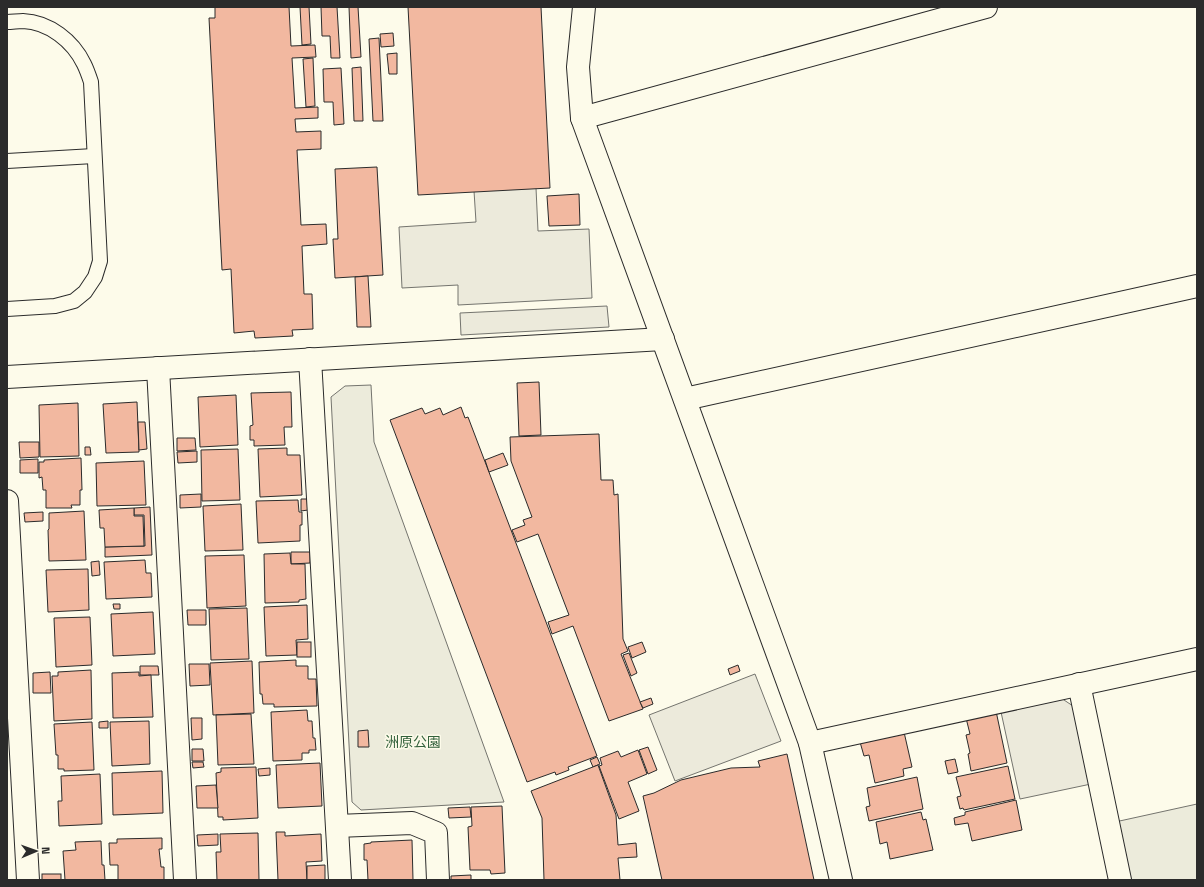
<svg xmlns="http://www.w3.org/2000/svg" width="1204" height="887" viewBox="0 0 1204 887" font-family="'Space Grotesk','Noto Sans JP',sans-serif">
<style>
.green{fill:#ecebdb;stroke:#74746e}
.parking{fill:#eceadb;stroke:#74746e}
.building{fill:#f2b8a0;stroke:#2b2b2b}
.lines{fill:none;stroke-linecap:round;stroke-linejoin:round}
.lane-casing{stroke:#2b2b2b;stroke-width:16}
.street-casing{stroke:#2b2b2b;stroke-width:24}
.lane{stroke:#fdfbea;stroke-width:14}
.street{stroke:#fdfbea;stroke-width:22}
.labels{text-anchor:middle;stroke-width:3;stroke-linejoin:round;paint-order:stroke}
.park-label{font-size:14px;fill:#34623c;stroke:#fdfbea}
</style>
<rect width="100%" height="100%" fill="#fdfbea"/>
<g class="green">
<path d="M371 385 374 442 504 802 361 810 352 802 331 397 345 386Z"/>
<path d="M1197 804V880H1128L1115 822Z"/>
</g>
<g class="parking">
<path d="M536 188 538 231 589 229 592 298 458 305V285L402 288 399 227 476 222 474 191Z"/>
<path d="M607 306 609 327 461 335 460 313Z"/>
<path d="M755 674 781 741 675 781 649 715Z"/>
<path d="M1061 698 1073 706 1091 784 1020 799 1001 712Z"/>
</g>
<g class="building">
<path d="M215 7H289L291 46 315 45 316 57 292 58 295 108 318 107V118L295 119 296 132 321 131V149L297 150 301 225 326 224 327 244 302 246 304 294H312L313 329 292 330 293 336 255 338 254 331 234 333 231 269 222 270 209 18H215Z"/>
<path d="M300 7H309L311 44 302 45Z"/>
<path d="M321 7H337L340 58H331L330 36H322Z"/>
<path d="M349 7H358L361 57 351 58Z"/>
<path d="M408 7H541L550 188 418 195Z"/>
<path d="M393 33 394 46 381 47 380 34Z"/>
<path d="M379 38 383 121H373L369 39Z"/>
<path d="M397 53V74H389L387 54Z"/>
<path d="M313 58 315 106 306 107 303 59Z"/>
<path d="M361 67 363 121H354L352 68Z"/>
<path d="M341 68 344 124 334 125 333 102H324L323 69Z"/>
<path d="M377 167 383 275 335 278 333 239H338L335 169Z"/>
<path d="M579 194 580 225 549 226 547 196Z"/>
<path d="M368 276 371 327H357L355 277Z"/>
<path d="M539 382 541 435 519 436 517 383Z"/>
<path d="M291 392 292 427H284L285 445 254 446V440H250V426L253 425 251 393Z"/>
<path d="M236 395 238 445 200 447 198 397Z"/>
<path d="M137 402 139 452 106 453 103 404Z"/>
<path d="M78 403 79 456 40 457 39 405Z"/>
<path d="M461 407 465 418 468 417 597 756 568 767 569 770 556 775 555 772 527 782 390 420 422 408 425 414 440 408 443 415Z"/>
<path d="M138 422H145L147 449 139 450Z"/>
<path d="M599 434 601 480H613L614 495 618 494 623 639 628 651 621 654 643 709 609 721 573 626 552 634 548 622 569 615 538 534 517 542 512 530 525 525 523 520 532 517 511 461 510 437Z"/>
<path d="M177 438H195L196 450 177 451Z"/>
<path d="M19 442H39V457L20 458Z"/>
<path d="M85 447H90L91 455H85Z"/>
<path d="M287 448V455H300L302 495 260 497 258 449Z"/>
<path d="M238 449 240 500 202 501 201 450Z"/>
<path d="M197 451V462L178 463 177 452Z"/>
<path d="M503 453 508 465 489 472 485 460Z"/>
<path d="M81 458 82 490H80V505H71L72 508H46V490H43L42 477 39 478V462H44V460Z"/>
<path d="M38 459V473H20V460Z"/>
<path d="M144 461 146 505 97 506 96 463Z"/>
<path d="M201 494V507L180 508V495Z"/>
<path d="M301 499H308V510L301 511Z"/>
<path d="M298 500 299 512H302V525H300V541L258 543 256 501Z"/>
<path d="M241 504 243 550 205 551 203 506Z"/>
<path d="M150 507 152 555 105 557V547L145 546 144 515H134V508Z"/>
<path d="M134 508V516H143L144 546 105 547 104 528H100L99 510Z"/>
<path d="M84 511 86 560 49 561 48 530 49 529V513Z"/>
<path d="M43 512V521L25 522 24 513Z"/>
<path d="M291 552H310V563L291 564Z"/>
<path d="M290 553 291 564H305L306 599 299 600V602L265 603 264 554Z"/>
<path d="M244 555 246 606 207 608 205 556Z"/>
<path d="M145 560 146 573H151L152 597 106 599 104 562Z"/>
<path d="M99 561 100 575 92 576 91 562Z"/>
<path d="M88 569 89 610 48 612 46 570Z"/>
<path d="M113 604H120V609H114Z"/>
<path d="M307 605 308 639 296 640 297 655 266 656 264 607Z"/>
<path d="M247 608 249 659 211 660 209 609Z"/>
<path d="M187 610H206V625H188Z"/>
<path d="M153 612 155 654 113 656 111 614Z"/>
<path d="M90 617 92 665 56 667 54 618Z"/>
<rect x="297" y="642" width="14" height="15"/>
<path d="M642 642 646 652 632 658 628 647Z"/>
<path d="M629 653 637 673 631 676 623 655Z"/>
<path d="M296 660V666H308V679H316L317 706 274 707V704H263L262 694H260L259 662Z"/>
<path d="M252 661 254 713 213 715 210 663Z"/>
<path d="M189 664H209L210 685 190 686Z"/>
<path d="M738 665 740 671 730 675 728 669Z"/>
<path d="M140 666H158L159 675H140Z"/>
<path d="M91 670 92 719 54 721 52 676H58V672Z"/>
<path d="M50 672 51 693H33V673Z"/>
<path d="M139 672V676L151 675 153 717 113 718 112 673Z"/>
<path d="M651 698 653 704 643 708 640 702Z"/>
<path d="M307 710 308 721H312L313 738H315L316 750H309V753H302V760L273 761 271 712Z"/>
<path d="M996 711 1007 763 971 771 968 754 970 753 966 735 970 734 966 718Z"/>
<path d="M251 714 254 764 218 765 216 715Z"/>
<path d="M191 718H202V739L192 740Z"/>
<path d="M108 721V728H99V722Z"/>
<path d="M149 721 150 764 112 766 110 722Z"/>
<path d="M92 722 94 770 64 771V769H58V755H56L54 724Z"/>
<path d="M368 730 369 747H358V731Z"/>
<path d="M904 732 912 767 903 769 904 776 875 783 869 755 864 756 860 742Z"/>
<path d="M648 747 657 770 648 774 639 750Z"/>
<path d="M192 749H203L204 761H192Z"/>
<path d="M638 750 647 774 628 782 639 811 619 819 599 766 602 765 600 758 618 751 621 757Z"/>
<path d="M787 754 814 880H662L643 796 654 793 681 780 731 768 760 767 758 761Z"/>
<path d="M597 757 600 764 593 767 590 760Z"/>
<path d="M955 759 958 772 948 774 945 761Z"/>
<path d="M192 762H203L204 767 193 768Z"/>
<path d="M320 763 322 806 278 808 276 765Z"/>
<path d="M598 765 616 815 618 845 636 843 637 857 618 858 620 880H544L542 818 531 791Z"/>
<path d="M1008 766 1015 799 964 810 963 808 960 809 957 797 961 796 956 777Z"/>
<path d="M256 767 258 818 223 820V817H218L216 773 221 772V768Z"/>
<path d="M270 768V775L259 776 258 769Z"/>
<path d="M162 771 163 813 113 815 112 773Z"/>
<path d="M100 774 102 824 59 826 58 801H62L61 776Z"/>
<path d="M917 777 923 809 869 821 866 807 870 806 867 788Z"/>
<path d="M216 785 218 808H197L196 786Z"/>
<path d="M1016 800 1022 830 972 841 968 823 955 825 954 818 965 815V812Z"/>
<path d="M502 806 505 873 491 874 490 870H470L468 827 472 826 471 807Z"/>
<path d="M470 807 471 817 449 818 448 808Z"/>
<path d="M921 812 923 820 926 819 933 850 890 859 887 842 880 844 876 822Z"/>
<path d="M276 832H285V836L321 834 322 861 306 862 307 880H278Z"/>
<path d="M258 833 259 880H217L216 852H221L220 834Z"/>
<path d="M218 834V845L198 846 197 835Z"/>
<path d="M162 838V849H159L161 867H164V880H118V865H110L109 843H117V839Z"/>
<path d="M412 840 413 880H368L367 860H364V844L371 843V842Z"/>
<path d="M101 841 102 865H104L105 880H65L63 851 76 850 75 842Z"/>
<path d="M325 865V880H307V866Z"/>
<rect x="42" y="874" width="19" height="6"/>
<path d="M471 875V880H451V876Z"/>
</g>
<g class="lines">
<g class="lane-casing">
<g id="lane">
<path d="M7 22C12 22 18 21 23 21 49 22 73 41 84 64 87 70 89 76 91 82L100 261 95 277 85 292 74 301 55 306 7 309"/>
<path d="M7 161 94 156"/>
</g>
</g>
<g class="street-casing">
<g id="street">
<path d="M584 7 578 67 582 118 810 743 841 880"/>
<path d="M582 118 986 7"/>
<path d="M310 359 340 880"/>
<path d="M158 368 185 880"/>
<path d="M7 377 663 339"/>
<path d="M685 399 1197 286"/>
<path d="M7 501 28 880"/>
<path d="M1079 684 1120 880"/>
<path d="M810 743 1197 659"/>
<path d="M337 826 412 823 436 833 438 880"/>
</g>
</g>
<use href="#lane" class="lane"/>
<use href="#street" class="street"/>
</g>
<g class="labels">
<g class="park-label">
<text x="413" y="747">洲原公園</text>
</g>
</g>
<rect width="1204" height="887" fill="none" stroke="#2b2b2b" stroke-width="16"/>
<g transform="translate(36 851) rotate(88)" stroke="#fdfbea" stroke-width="3" paint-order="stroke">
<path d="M0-3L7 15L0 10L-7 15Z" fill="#2b2b2b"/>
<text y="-6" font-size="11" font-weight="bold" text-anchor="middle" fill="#2b2b2b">N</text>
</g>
</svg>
